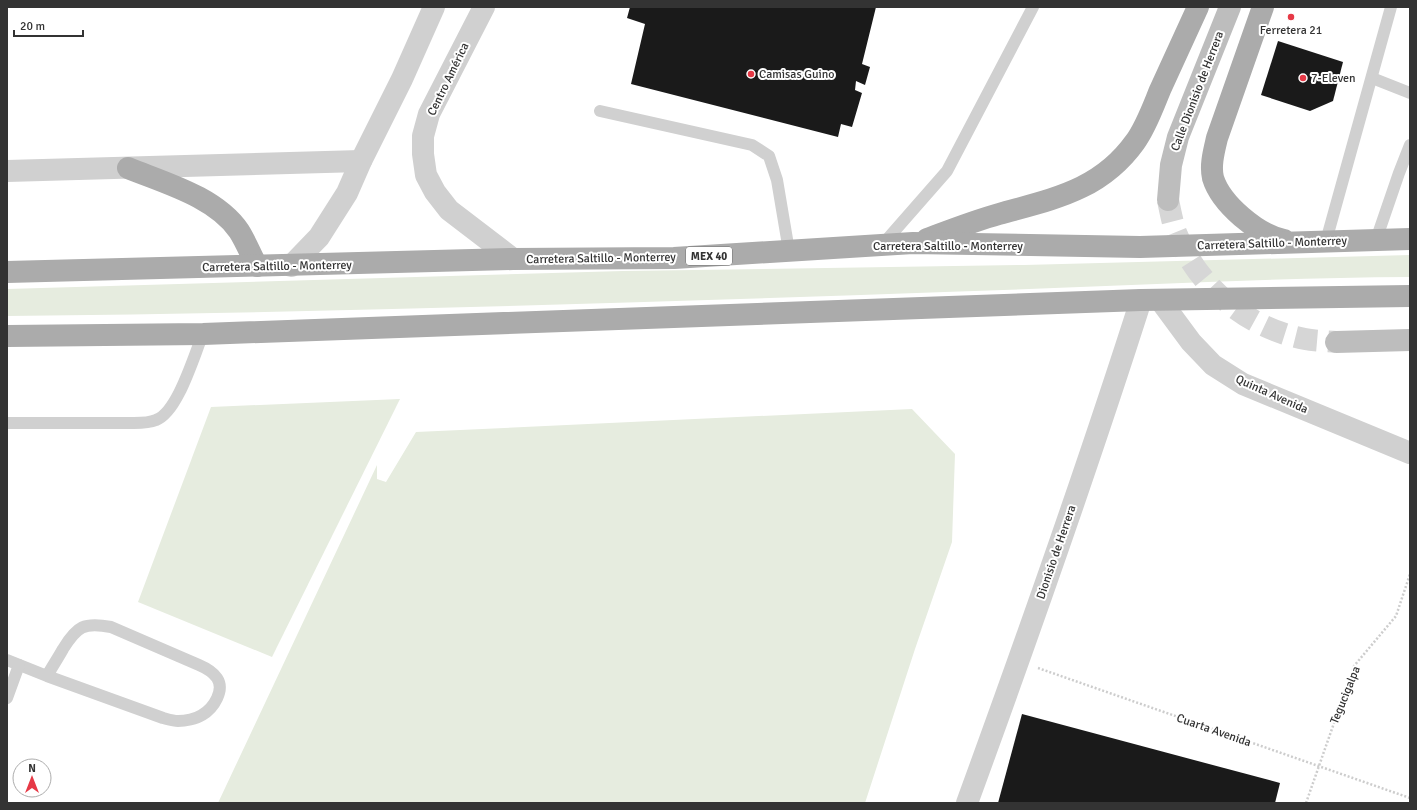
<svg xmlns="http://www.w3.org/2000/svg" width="1417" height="810" viewBox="0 0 1417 810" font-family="Signika,sans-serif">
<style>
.green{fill:#e6ecdf}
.building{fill:#1a1a1a}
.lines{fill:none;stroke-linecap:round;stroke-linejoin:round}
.secondary-tunnel{stroke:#d6d6d6;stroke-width:22;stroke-dasharray:22 11;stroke-linecap:butt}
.path{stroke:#cdcdcd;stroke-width:2.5;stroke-dasharray:2 2;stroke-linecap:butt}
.lane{stroke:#d0d0d0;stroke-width:12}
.street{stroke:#d0d0d0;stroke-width:22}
.secondary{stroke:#bdbdbd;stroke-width:22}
.primary{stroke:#ababab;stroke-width:22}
.poi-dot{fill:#e63946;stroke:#fff;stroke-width:1.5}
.labels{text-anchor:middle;stroke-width:4;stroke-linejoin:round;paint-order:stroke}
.shield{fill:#fff;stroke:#707070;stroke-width:1}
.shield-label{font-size:11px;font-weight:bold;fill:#333}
.poi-label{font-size:12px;fill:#333;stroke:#fff;text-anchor:start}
.street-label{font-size:12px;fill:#333;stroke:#fff}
</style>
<rect width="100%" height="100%" fill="#fff"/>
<g class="green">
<path d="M1410 255V277C1255 278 1100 287 945 292 632 303 320 313 7 316V289L623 271 1024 265Z"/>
<path d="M400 399 272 657 138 602 211 407Z"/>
<path d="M912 409 955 454 952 542 915 649 865 803H218L377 465V479L386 482 416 432Z"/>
</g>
<g class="building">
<path d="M630 7H876L862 64 870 67 865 85 856 81 855 90 862 93 852 127 841 124 838 137 631 84 645 24 627 18Z"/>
<path d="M1278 41 1343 62 1333 101 1310 111 1261 95Z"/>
<path d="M1022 714 1280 783 1275 803H998Z"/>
</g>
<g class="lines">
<path class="secondary-tunnel" d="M1168 200C1170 210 1172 220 1175 230 1197 286 1246 328 1305 339 1315 341 1326 341 1336 342"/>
<g class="path">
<path d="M1038 668 1410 798"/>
<path d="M1306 803 1354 666 1396 616 1410 574"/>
</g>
<g class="lane">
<path d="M1372 78 1410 93"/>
<path d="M600 111 752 145 769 156 777 180 789 251"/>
<path d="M1376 240 1399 173 1410 145"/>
<path d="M1326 241 1391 7"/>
<path d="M883 244 947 171 1033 7"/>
<path d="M7 423H134C141 423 149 423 156 420 178 412 194 355 203 334"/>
<path d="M7 660 47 676 163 718C167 719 173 721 178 721 185 721 196 719 202 715 214 708 225 690 217 678 213 672 206 668 199 665L111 627C84 622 77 626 63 649 58 658 52 667 47 676"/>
<path d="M7 698 19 665"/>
</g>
<g class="street">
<path d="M484 7 429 114 423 136V154L426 175 435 192 449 210 513 259"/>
<path d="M7 171 361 161"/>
<path d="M291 266 319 237 347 193 361 161 402 79 434 7"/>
<path d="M1160 300 1191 342 1213 365 1243 384 1410 453"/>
<path d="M967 803C1028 636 1087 469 1141 300"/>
</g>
<g class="secondary">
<path d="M1168 200 1171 165 1178 137 1230 7"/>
<path d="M1336 342 1410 340"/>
</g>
<g class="primary">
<path d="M1263 7 1217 138C1214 151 1210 165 1213 178 1221 204 1258 235 1284 240"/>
<path d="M128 168C165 183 216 197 239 231 246 242 251 255 257 266"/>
<path d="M927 239C951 230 974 221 999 214 1052 199 1100 191 1135 142 1146 127 1153 107 1160 90 1173 62 1185 35 1198 7"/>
<path d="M7 272 513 259 674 258 913 243 1140 247 1410 239"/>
<path d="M7 336 203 334 1141 300 1410 296"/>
</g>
</g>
<g class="poi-dot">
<circle cx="1291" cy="17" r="4"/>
<circle cx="751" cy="74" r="4"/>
<circle cx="1303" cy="78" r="4"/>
</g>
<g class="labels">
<rect class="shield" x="686" y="247" width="46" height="18" rx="3"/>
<g class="shield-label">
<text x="709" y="260">MEX 40</text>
</g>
<g class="poi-label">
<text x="1291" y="34" text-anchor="middle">Ferretera 21</text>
<text x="759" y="78">Camisas Guino</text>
<text x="1311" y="82">7-Eleven</text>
</g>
<g class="street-label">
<text transform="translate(448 79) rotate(-64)" y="4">Centro América</text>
<text transform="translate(1197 91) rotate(-69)" y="4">Calle Dionisio de Herrera</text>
<text transform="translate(1272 243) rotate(-2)" y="4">Carretera Saltillo - Monterrey</text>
<text x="948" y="250">Carretera Saltillo - Monterrey</text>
<text transform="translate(601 258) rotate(-1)" y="4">Carretera Saltillo - Monterrey</text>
<text transform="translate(277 266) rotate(-1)" y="4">Carretera Saltillo - Monterrey</text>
<text transform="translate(1272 394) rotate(24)" y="4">Quinta Avenida</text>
<text transform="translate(1056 552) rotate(-71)" y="4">Dionisio de Herrera</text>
<text transform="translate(1345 695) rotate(-68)" y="4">Tegucigalpa</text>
<text transform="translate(1214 730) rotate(19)" y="4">Cuarta Avenida</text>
</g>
</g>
<rect width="1417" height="810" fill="none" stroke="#333333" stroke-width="16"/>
<g transform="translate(32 778)"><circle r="19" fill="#ffffff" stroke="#adadad"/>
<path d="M0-3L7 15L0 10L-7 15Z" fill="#e63946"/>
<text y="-6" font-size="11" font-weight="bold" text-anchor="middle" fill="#333333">N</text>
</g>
<path d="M14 30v6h69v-6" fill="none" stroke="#333333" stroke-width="2"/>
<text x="20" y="30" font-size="12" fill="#333333" stroke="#ffffff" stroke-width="3" paint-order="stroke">20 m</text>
</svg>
